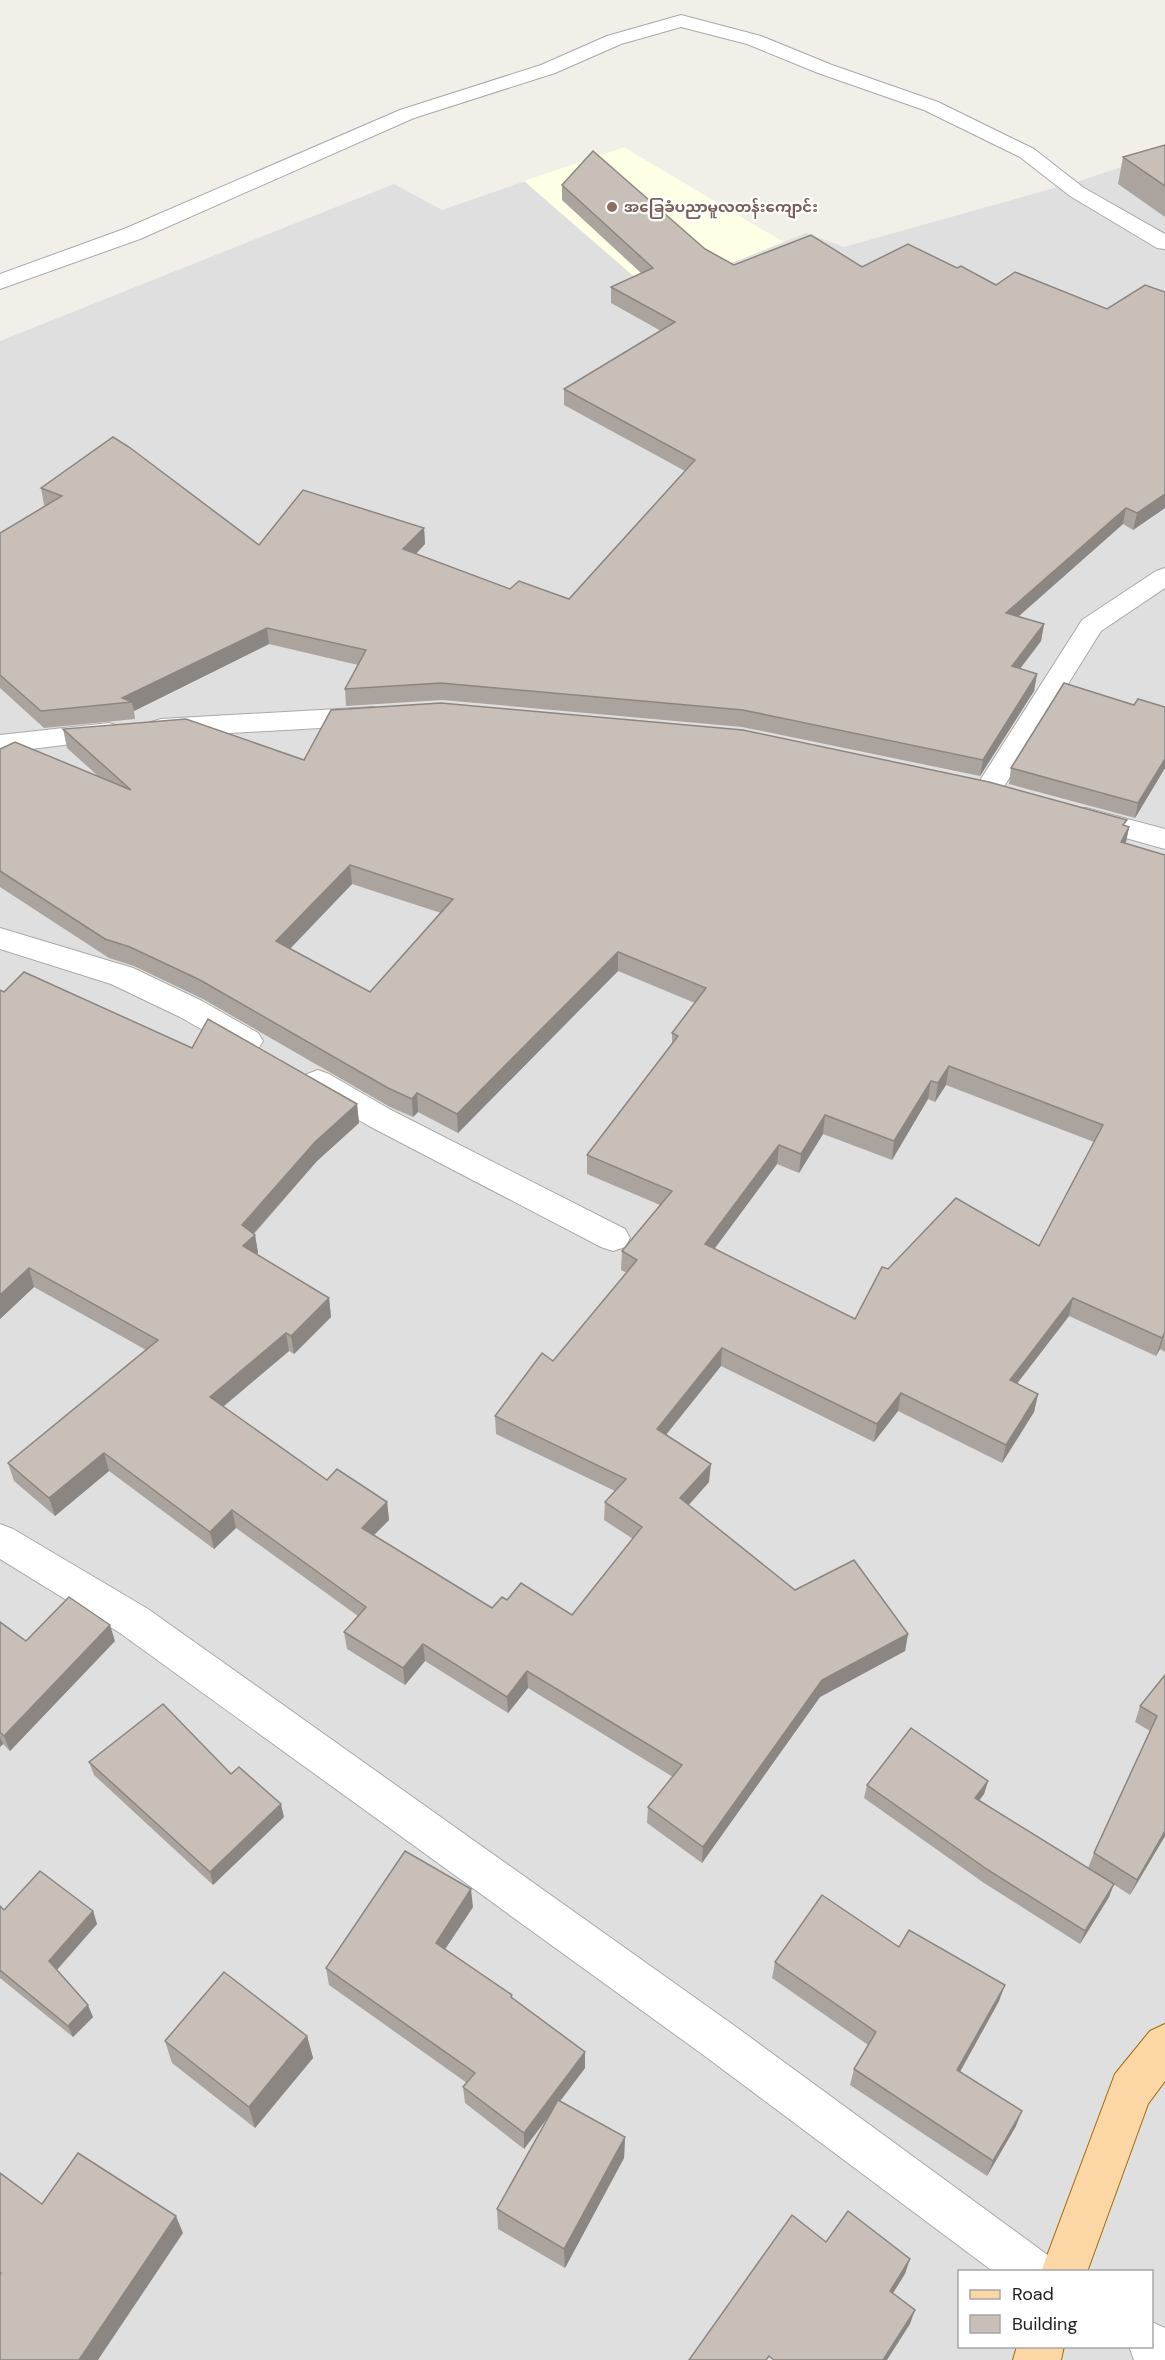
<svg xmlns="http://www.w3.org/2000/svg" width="1165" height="2360" viewBox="0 0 1165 2360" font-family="'DM Sans','Noto Sans Myanmar',sans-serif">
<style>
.residential{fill:#e0dfdf;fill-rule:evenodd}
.education{fill:#ffffe5}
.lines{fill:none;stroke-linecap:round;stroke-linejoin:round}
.minor-casing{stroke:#a9a9a9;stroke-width:2}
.major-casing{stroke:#a06b00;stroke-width:2}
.minor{fill:#fff;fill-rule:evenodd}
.major{fill:#fcd6a4;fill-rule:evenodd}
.wall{fill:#aba49e;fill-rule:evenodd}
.shaded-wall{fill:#8b8681}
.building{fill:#c7bfb8;stroke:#8b8681;stroke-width:1.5;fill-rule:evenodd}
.education-dot{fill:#8d6e63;stroke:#fff;stroke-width:2}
.labels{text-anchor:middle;stroke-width:4.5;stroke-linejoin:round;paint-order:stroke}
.far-education-label{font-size:15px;font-weight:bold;fill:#785e54;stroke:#fff;text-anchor:start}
</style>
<rect width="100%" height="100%" fill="#f2efe9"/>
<path class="residential" d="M624 147 784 242 806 233 844 247 1083 180 1165 152V2360H0V341L394 184 442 210ZM960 2272H1152V2346H960Z"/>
<path class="education" d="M624 147 784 242 654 294 524 181Z"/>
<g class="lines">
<g class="minor-casing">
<g id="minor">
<path d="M681 15 761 36 832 65 938 102 1034 149 1084 188 1165 234V249L1157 248 1070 196 1020 157 924 110 818 73 747 44 681 27 621 44 555 73 414 118 140 239 0 289V274L124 229 400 110 541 65 607 36Z"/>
<path d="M1165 568V588L1101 631 998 796 988 799 978 796 974 790 1082 620 1156 571Z"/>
<path d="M373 707 383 710 387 716 383 722 373 725 161 737 151 734 147 728 151 722 161 719Z"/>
<path d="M109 723 119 726 123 732 119 738 0 753V735Z"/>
<path d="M1086 808 1165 829V849L1076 824 1072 817 1076 810Z"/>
<path d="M0 928 133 968 202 1001 258 1033 263 1041 258 1049 247 1052 236 1049 180 1017 111 984 0 949Z"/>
<path d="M318 1070 329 1074 391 1110 625 1229 630 1238 625 1247 613 1251 601 1247 369 1126 307 1090 302 1082 307 1074Z"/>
<path d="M0 1524 13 1529 148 1609 732 2024 1049 2256 1056 2272H994L702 2054 120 1633 0 1559Z"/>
<path d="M1152 2322 1165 2328V2360H1134L1129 2346H1152Z"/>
</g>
</g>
<g class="major-casing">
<g id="major">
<path d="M1165 2024V2081L1148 2104 1087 2272H1041L1115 2074 1150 2031Z"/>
<path d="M1017 2346H1064L1061 2360H1013Z"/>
</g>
</g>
<use href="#minor" class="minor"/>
<use href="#major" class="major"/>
</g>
<g class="wall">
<path d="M1165 145V217L1118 184 1123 157Z"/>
<path d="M562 185 705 249 734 265 957 268 996 285 1107 309 1165 292V508L1133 530 1123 524 1018 617 1044 624 1041 641 1020 669 1037 674 1034 691 980 776 742 727 442 700 346 706 345 689 358 665 269 644 134 711 135 719 44 728 0 688V533L46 506 44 505 41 488 259 545 424 528 425 544 416 554 510 589 569 599 685 471 564 405V389L661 331 611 303V287L641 273 562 200Z"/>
<path d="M1134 705 1165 707V768L1135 818 1009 784 1011 768Z"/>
<path d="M63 729 304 760 1125 826 1129 827 1126 843 1165 855V1352L1160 1349 1156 1356 1069 1316 1017 1383 1038 1394 1034 1412 1002 1463 898 1411 874 1442 721 1366 666 1435 709 1482 688 1505 795 1590 908 1634 905 1651 820 1697 702 1863 647 1823 648 1807 673 1777 528 1688 508 1713 425 1661 405 1685 347 1649 344 1632 358 1616 236 1528 214 1549 109 1471 55 1516 14 1481 8 1463 146 1350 34 1287 0 1319 4 992 192 1048 357 1104 359 1123 317 1161 254 1234 255 1235 258 1253 257 1254 329 1298 331 1317 294 1354 289 1351 223 1407 327 1480 387 1502 389 1520 374 1535 492 1608 507 1600 572 1615 633 1539 604 1520 605 1502 615 1491 496 1434 495 1416 553 1361 627 1273 621 1270 622 1251 660 1205 587 1174V1155L672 1043V1033L695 1003 618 971 458 1133 418 1112 413 1117 390 1107 203 999 134 966 109 958 0 887V749L98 776 67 748ZM352 884 441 913 370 992 290 949ZM946 1085 1094 1142 1039 1246 888 1269 855 1319 714 1249 777 1164 799 1173 823 1134 892 1160 928 1099 935 1102Z"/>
<path d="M0 1622 26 1641H115L10 1751 3 1744 0 1747Z"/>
<path d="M1165 1675V1836L1130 1895 1113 1884 1109 1897 1080 1944 984 1883 864 1798 867 1785 988 1781 984 1794 979 1801 1088 1868 1094 1853 1150 1731 1135 1722 1140 1706Z"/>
<path d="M89 1762 231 1774 284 1817 213 1885 94 1775Z"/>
<path d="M0 1906 4 1910 93 1911 97 1924 57 1970 93 2017 73 2037 0 1978Z"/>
<path d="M473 1907 445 1949 512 1995V1998L585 2068 560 2101 625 2137 624 2158 565 2268 498 2229 497 2209 549 2116 524 2149 465 2103 463 2087 467 2083 329 1985 326 1968Z"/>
<path d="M899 1947 999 2001 960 2072 1016 2126 987 2176 850 2085 854 2069 868 2045 772 1978 775 1962Z"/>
<path d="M307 2036 313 2058 255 2128 172 2063 165 2041Z"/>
</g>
<g class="shaded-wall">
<path d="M1165 494V508L1133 530 1137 513Z"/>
<path d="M1126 508 1123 524 1003 630 1006 613Z"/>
<path d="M424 528 425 544 404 566 403 549Z"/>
<path d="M1044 624 1041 641 1009 683 1012 666Z"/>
<path d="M267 628 269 644 134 711 132 702 122 698Z"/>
<path d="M1037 674 1034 691 980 776 983 760Z"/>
<path d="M1165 759V768L1135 818 1138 803Z"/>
<path d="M1129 827 1125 846 1121 842Z"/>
<path d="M350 865 352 884 279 960 276 941Z"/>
<path d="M618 952V971L458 1133 457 1114Z"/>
<path d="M949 1066 946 1085 935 1102 938 1083Z"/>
<path d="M931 1081 928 1099 892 1160 894 1141Z"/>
<path d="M417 1093 418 1112 413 1117 412 1099Z"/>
<path d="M357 1104 359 1123 317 1161 245 1243 255 1235 258 1253 246 1264 243 1246 242 1225 315 1142Z"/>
<path d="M825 1115 823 1134 799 1173 801 1154Z"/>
<path d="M779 1145 777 1164 704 1263 705 1244Z"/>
<path d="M29 1268 34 1287 0 1319V1295Z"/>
<path d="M329 1298 331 1317 294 1354 291 1336Z"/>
<path d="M1073 1298 1069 1316 1006 1398 1010 1380Z"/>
<path d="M1165 1332 1160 1349 1156 1356 1162 1338Z"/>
<path d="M286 1333 289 1351 213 1415 210 1397Z"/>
<path d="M722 1348 721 1366 656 1447 657 1429Z"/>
<path d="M901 1393 898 1411 874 1442 877 1424Z"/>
<path d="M1038 1394 1034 1412 1002 1463 1006 1445Z"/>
<path d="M104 1453 109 1471 55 1516 49 1498Z"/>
<path d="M711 1464 709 1482 679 1516 680 1498Z"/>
<path d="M387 1502 389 1520 364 1545 362 1528Z"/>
<path d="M232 1510 236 1528 214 1549 210 1532Z"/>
<path d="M110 1625 115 1641 10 1751 4 1736Z"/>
<path d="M908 1634 905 1651 820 1697 702 1863 703 1847 822 1680Z"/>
<path d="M423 1644 425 1661 405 1685 403 1668Z"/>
<path d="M527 1671 528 1688 508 1713 507 1697Z"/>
<path d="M0 1737 3 1744 0 1747Z"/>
<path d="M988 1781 984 1794 971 1811 975 1798Z"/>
<path d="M281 1804 284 1817 213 1885 210 1872Z"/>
<path d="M1165 1831V1836L1130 1895 1137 1880Z"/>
<path d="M1114 1884 1109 1897 1080 1944 1085 1931Z"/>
<path d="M471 1889 473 1907 438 1960 436 1943Z"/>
<path d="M93 1911 97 1924 54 1973 49 1961Z"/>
<path d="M1005 1985 999 2001 952 2086 957 2070Z"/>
<path d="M88 2005 93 2017 73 2037 68 2026Z"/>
<path d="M307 2036 313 2058 255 2128 249 2107Z"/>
<path d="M585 2052V2068L524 2149V2133Z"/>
<path d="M1022 2111 1016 2126 987 2176 993 2161Z"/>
<path d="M625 2137 624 2158 565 2268 564 2249Z"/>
<path d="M176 2216 183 2233 98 2360H79Z"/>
<path d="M910 2259 905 2274 885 2306 890 2291Z"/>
<path d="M915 2310 910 2324 887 2360H883Z"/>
</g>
<g class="building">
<path d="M1165 145V186L1123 157Z"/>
<path d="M593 151 705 249 734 265 811 235 862 267 908 244 957 268 961 266 996 285 1015 272 1107 309 1145 285 1165 292V494L1137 513 1126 508 1006 613 1044 624 1012 666 1037 674 983 760 743 710 441 683 345 689 366 650 267 628 122 698 132 702 41 711 0 675V533L62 496 41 488 113 437 129 447 259 545 303 490 424 528 403 549 510 589 519 581 569 599 695 460 564 389 675 322 611 287 653 268 562 185Z"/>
<path d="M1064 683 1134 705 1138 699 1165 707V759L1138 803 1011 768Z"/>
<path d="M441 703 743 730 989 782 1127 820 1123 825 1129 827 1121 842 1165 855V1332L1162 1338 1073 1298 1010 1380 1038 1394 1006 1445 901 1393 877 1424 722 1348 657 1429 711 1464 680 1498 795 1590 854 1560 908 1634 822 1680 703 1847 648 1807 682 1765 527 1671 507 1697 423 1644 403 1668 344 1632 366 1607 232 1510 210 1532 104 1453 49 1498 8 1463 158 1340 29 1268 0 1295V990L4 992 24 972 192 1048 208 1019 357 1104 315 1142 242 1225 255 1235 243 1246 329 1298 291 1336 286 1333 210 1397 327 1480 337 1469 387 1502 362 1528 492 1608 502 1597 507 1600 521 1583 572 1615 642 1527 605 1502 626 1479 495 1416 542 1353 553 1361 637 1260 622 1251 672 1191 587 1155 678 1036 672 1033 706 988 618 952 457 1114 417 1093 412 1099 388 1088 200 980 130 947 105 939 0 871V749L15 742 131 790 63 729 186 719 304 760 331 710ZM350 865 453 899 370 992 276 941ZM949 1066 1103 1125 1039 1246 956 1198 888 1269 882 1267 855 1319 705 1244 779 1145 801 1154 825 1115 894 1141 931 1081 938 1083Z"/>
<path d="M69 1597 110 1625 4 1736 0 1732V1622L26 1641Z"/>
<path d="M1165 1675V1831L1137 1880 1094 1853 1157 1716 1140 1706Z"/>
<path d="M163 1704 231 1774 239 1767 281 1804 210 1872 89 1762Z"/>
<path d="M911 1728 988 1781 975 1798 1114 1884 1085 1931 988 1870 867 1785Z"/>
<path d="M405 1851 471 1889 436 1943 512 1995 511 1997 585 2052 524 2133 463 2087 475 2073 326 1968Z"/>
<path d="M40 1871 93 1911 49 1961 88 2005 68 2026 0 1970V1906L4 1910Z"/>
<path d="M822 1895 899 1947 909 1930 1005 1985 957 2070 1022 2111 993 2161 854 2069 876 2032 775 1962Z"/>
<path d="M224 1972 307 2036 249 2107 165 2041Z"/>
<path d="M558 2100 625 2137 564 2249 497 2209Z"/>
<path d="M78 2153 176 2216 79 2360H0V2275L1 2273 0 2272V2173L42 2204Z"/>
<path d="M848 2211 910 2259 890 2291 915 2310 883 2360H774L769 2356 766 2360H689L792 2215 826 2242Z"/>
</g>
<circle class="education-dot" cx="612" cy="207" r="6"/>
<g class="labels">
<g class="far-education-label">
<text x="624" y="212">အခြေခံပညာမူလတန်းကျောင်း</text>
</g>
</g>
<rect x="958" y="2270" width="195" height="78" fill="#ffffff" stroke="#a7a7a7" stroke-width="1.5"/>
<rect x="970" y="2290" width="30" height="9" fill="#fcd6a4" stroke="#a7a7a7" stroke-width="1.5"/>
<text x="1012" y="2300" font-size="18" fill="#222222">Road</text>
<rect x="970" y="2315" width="30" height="18" fill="#c7bfb8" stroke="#a7a7a7" stroke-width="1.5"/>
<text x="1012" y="2330" font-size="18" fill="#222222">Building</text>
</svg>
